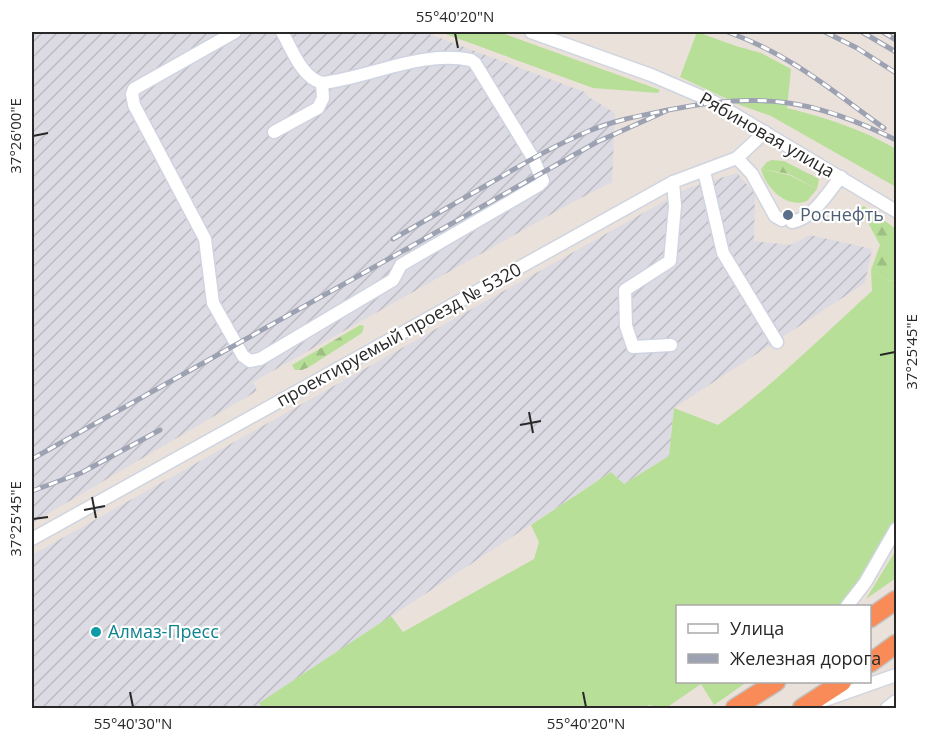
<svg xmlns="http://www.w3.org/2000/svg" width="928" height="740" viewBox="0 0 928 740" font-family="'Open Sans',sans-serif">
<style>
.industrial{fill:url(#industrial-furrows)}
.grass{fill:#b8df98}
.forest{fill:url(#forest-firs)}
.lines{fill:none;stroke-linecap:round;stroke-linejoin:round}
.minor-casing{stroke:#cfd4e1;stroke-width:15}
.highway-casing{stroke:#c3c3c3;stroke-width:21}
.minor{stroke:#fff;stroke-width:12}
.highway{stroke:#f88b57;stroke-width:18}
.rail-casing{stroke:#9da2b2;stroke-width:5}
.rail{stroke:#fff;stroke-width:3;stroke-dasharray:9;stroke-linecap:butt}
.ticks{fill:none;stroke:#282828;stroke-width:2}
.service-dot{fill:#5c6f8a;stroke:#fff;stroke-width:2}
.culture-dot{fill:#0f9aa8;stroke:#fff;stroke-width:2}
.labels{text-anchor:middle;stroke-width:4.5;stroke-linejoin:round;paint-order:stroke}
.street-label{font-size:18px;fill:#282828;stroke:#fff}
.service-label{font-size:18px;fill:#4e5e75;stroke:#fff;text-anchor:start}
.culture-label{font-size:18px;fill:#0d838f;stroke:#fff;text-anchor:start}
.neatline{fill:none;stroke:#282828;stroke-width:2}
.ticks-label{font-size:15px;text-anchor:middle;fill:#282828}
</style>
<defs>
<pattern id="industrial-furrows" width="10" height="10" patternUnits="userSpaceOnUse" patternTransform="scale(1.5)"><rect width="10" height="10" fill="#dcdae2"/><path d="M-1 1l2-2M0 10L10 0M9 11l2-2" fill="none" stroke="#bdbbc2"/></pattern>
<pattern id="forest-firs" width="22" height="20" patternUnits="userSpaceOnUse" patternTransform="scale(1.5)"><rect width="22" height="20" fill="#b8df98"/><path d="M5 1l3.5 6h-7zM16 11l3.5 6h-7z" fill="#9ebf83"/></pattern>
</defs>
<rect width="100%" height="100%" fill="#eae1da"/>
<g class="industrial">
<path d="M32 32H424L587 93V96L615 113 612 182 573 202 253 382 257 391 32 523Z"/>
<path d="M737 173 755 194 754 241 790 245 810 235 872 249 865 283 674 408 669 456 624 484 611 472 259 703 262 708H32V555L688 188Z"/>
</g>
<g class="grass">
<path d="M440 32H499L660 90 658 93 593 88Z"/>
<path d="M697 32 736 46 761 53 791 69 787 108C826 118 862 129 896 149V187L771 116 740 105 680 77Z"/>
<path d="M761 169 789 175 817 189 807 201C786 209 766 188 761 169Z"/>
<path d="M871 270 889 281 896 279V520L863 576 839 606H678V682H747L714 705 701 684 666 708 649 705 644 708H262L259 703 391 616 403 632 534 559 539 542 531 525 611 472 624 484 669 456 674 408 718 425C773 386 822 336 872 291Z"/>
<path d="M896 550V578L866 599Z"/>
</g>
<g class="forest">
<path d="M772 160 784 161 819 179 817 189 789 174 761 169 767 162Z"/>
<path d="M864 206 896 229V279L889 281 871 270 880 245 866 219 856 210Z"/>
<path d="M360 325 364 326 362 333 309 367 302 370H295L292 365Z"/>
</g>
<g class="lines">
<g class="minor-casing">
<g id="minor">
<path d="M235 32 134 89 132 94 134 105 205 239 213 303 243 356 250 361 260 359 393 280 401 265 539 185 543 181 533 158 475 63 471 60C420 50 372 77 322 83 301 77 292 49 282 32"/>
<path d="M531 32 651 75 714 102 896 211"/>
<path d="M274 132 318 108 323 98 322 83"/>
<path d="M737 158 752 174 775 216 782 220"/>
<path d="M704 171 723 253 777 342"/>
<path d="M792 222C814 218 827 193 841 177"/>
<path d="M671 345 633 347 626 326 625 290 670 261 675 206 673 182"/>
<path d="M32 539 673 182 737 158 765 132"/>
<path d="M847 606 865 583 896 529"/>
<path d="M825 700 896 675"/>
<path d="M887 708 896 701"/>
</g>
</g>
<g class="highway-casing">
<g id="highway">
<path d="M870 618 896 600"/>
<path d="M870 663 896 644"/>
<path d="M735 708 776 682"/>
<path d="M802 708 842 682"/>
</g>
</g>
<use href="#minor" class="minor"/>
<use href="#highway" class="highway"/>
<g class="rail-casing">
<g id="rail">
<path d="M728 32C791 55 831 90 884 128"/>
<path d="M825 32 857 48 896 73"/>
<path d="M862 32 896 52"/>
<path d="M883 32 896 40"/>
<path d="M393 239C426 220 459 201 492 182 523 164 555 145 589 131 615 120 640 116 668 110 760 92 812 98 896 140"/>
<path d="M32 459 597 142 666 111"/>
<path d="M32 491 81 473 160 430"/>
</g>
</g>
<use href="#rail" class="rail"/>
</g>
<path class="ticks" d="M455 33 458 48M33 136 48 133M880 355 895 352M529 412 533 433M520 425 541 421M92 497 96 518M84 510 105 506M33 519 48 517M130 692 133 707M583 692 586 707"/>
<circle class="service-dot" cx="788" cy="215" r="6"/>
<circle class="culture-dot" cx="96" cy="632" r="6"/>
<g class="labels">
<g class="street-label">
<text transform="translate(767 135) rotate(30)" y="6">Рябиновая улица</text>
<text transform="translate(399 335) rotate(-29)" y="6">проектируемый проезд № 5320</text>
</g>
<g class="service-label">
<text x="800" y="221">Роснефть</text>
</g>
<g class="culture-label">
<text x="108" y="638">Алмаз-Пресс</text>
</g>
</g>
<rect width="928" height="740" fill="none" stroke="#ffffff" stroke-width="66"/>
<rect x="676" y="605" width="195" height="78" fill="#ffffff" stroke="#a9a9a9" stroke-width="1.5"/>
<rect x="688" y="624" width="30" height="9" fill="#ffffff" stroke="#a9a9a9" stroke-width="1.5"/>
<text x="730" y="635" font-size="18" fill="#282828">Улица</text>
<rect x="688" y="654" width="30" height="9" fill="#9da2b2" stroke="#a9a9a9" stroke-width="1.5"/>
<text x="730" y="665" font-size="18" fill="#282828">Железная дорога</text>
<rect x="33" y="33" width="862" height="674" class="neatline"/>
<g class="ticks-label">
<text x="455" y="22">55°40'20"N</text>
<text transform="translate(16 136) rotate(-90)" y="5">37°26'00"E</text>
<text transform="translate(912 352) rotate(-90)" y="5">37°25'45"E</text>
<text transform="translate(16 519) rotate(-90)" y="5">37°25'45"E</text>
<text x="133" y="729">55°40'30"N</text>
<text x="586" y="729">55°40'20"N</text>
</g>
</svg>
